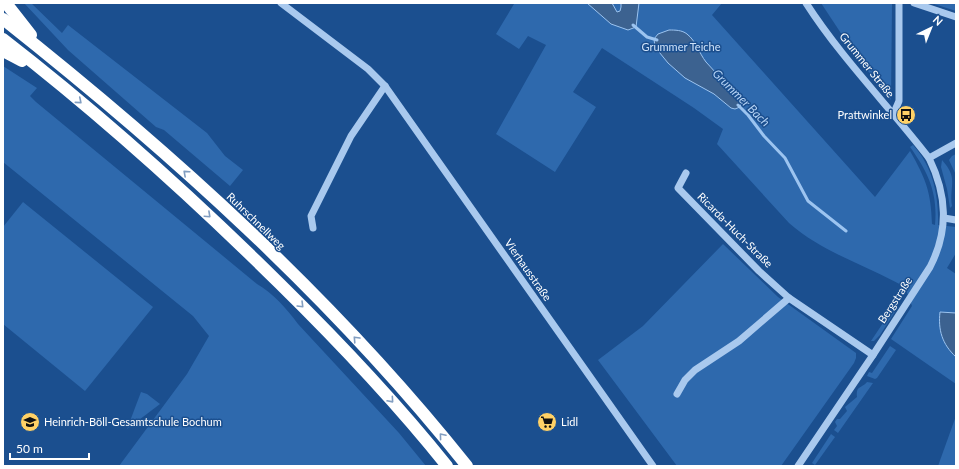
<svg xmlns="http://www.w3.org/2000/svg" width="959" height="469" viewBox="0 0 959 469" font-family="Lato,sans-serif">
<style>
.green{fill:#2e69ad}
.water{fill:#3c6290;stroke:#9cc4f0}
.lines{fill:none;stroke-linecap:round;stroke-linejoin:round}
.stream{stroke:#9cc4f0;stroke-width:3}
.minor{stroke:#a9c9ee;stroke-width:7}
.highway{stroke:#fff;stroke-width:12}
.oneway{stroke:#829ec1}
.labels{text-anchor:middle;stroke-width:3;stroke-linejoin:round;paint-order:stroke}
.park-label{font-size:11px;fill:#cfe3fa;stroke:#1b4f8f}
.street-label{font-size:11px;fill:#fff;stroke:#1b4f8f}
.poi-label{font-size:11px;fill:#fff;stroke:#1b4f8f;text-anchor:start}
.water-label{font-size:12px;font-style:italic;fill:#b5d3f5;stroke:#1b4f8f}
</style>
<rect width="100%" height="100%" fill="#1b4f8f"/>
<g class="green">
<path d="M24 3H31L62 33 68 25 207 133 225 156 243 170 230 186 164 130 156 127 68 50Z"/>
<path d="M511 3H722L712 15 875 197 910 151C926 179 931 192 932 224L935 225C938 193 928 172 910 147L913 145C933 167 939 196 938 225L956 227V253L947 268 956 274V384L891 339 912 306 905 287C866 265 823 253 789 223L717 144 723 129 694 108 602 48 573 92 596 107 555 172 496 134 546 45 528 36 519 49 496 34 514 4Z"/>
<path d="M821 3H892L891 100 856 56Z"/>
<path d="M931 3H956V11Z"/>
<path d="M3 66 37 88 30 96 36 102 257 284C273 293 287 309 298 324L399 433 426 466H119L187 374 209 336 193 316 3 162Z"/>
<path d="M956 154V175L949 160 952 156Z"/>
<path d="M942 160C959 179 949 185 952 206L950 208 947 189 941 167Z"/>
<path d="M23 202 153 307 85 391 3 324V227Z"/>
<path d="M723 244 778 297 856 353V358L854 363 781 466H677L598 360 643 326Z"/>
<path d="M895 305 898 307 880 335 874 341H871Z"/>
<path d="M890 346 896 350 877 378 875 379 867 376 869 372 872 373Z"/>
<path d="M867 382 873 383 838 433 834 430 837 426 835 422 837 419H840L847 411 845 407 857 397C856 385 861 389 867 382Z"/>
<path d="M141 392 147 394 160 404 127 429Z"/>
<path d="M956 416V466H938Z"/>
<path d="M831 434 835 437 815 465 812 463Z"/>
</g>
<g class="water">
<path d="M587 3H612L617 12 620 11 621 7V3H639L636 27 628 30 611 24Z"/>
<path d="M669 30C675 30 682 30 687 34 696 41 699 53 706 62 717 75 730 86 742 97L740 107 735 109 731 108 714 94 685 78 668 63 655 47 654 39 658 34Z"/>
<path d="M940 312 956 313V357C942 344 938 330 940 312Z"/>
</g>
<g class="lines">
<g class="stream">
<path d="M633 25 647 37 657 40"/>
<path d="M738 105 748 115 764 136 785 158 808 201 846 231"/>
</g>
<g class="minor">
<path d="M281 3 368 69 385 86 653 466"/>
<path d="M914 3 956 17"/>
<path d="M893 115 899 101V3"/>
<path d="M929 158 956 143"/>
<path d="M686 173 678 188 759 271 789 298 873 355"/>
<path d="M944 218 956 220"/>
<path d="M313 228 311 216 351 136 385 86"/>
<path d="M677 394 685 380 695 370 739 341 789 298"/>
<path d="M798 466 873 355 930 267C949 230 947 195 929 158 889 106 842 59 806 3"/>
</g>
<g class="highway">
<path d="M6 3 31 35"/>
<path d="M3 19C171 152 333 298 467 466"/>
<path d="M3 39C100 114 192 197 279 283 338 341 395 401 447 466"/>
<path d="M3 51 22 61"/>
</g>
</g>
<defs><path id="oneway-chevron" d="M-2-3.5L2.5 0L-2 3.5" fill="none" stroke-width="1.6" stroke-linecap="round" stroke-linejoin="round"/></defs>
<g class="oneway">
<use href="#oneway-chevron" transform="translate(79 101) rotate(40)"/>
<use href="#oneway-chevron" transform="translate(186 173) rotate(-138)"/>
<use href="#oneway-chevron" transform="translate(208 215) rotate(43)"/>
<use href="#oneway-chevron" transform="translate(301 305) rotate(45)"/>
<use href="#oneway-chevron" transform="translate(356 339) rotate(-133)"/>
<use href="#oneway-chevron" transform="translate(391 400) rotate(49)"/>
<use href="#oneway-chevron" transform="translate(442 436) rotate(-130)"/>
</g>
<defs>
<g id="bus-disc" transform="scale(1)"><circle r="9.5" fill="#ffd166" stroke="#1b4f8f"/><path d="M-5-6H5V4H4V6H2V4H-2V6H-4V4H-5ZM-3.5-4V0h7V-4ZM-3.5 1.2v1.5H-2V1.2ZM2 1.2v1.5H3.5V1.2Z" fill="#111"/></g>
<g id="school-disc" transform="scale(1)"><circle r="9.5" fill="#ffd166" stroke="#1b4f8f"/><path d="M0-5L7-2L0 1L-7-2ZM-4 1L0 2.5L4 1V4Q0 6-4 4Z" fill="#111"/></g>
<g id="supermarket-disc" transform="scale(1)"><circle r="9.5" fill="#ffd166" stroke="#1b4f8f"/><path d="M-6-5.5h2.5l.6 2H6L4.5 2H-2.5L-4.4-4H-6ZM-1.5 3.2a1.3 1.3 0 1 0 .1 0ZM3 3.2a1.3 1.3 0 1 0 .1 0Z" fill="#111"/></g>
</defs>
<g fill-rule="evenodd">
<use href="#bus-disc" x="906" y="115"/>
<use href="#school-disc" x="30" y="422"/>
<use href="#supermarket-disc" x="547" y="422"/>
</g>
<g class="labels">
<g class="park-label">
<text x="681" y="51">Grummer Teiche</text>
</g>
<g class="street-label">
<text transform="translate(867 65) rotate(51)" y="4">Grummer Straße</text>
<text transform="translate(256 221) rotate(44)" y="4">Ruhrschnellweg</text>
<text transform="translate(735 230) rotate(45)" y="4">Ricarda-Huch-Straße</text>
<text transform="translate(528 270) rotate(55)" y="4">Vierhausstraße</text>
<text transform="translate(895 300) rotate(-57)" y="4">Bergstraße</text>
</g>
<g class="poi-label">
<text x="892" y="119" text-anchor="end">Prattwinkel</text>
<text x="44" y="426">Heinrich-Böll-Gesamtschule Bochum</text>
<text x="561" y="426">Lidl</text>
</g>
<g class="water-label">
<text transform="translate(741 98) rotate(45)" y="4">Grummer Bach</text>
</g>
</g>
<rect width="959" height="469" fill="none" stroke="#ffffff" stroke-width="8"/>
<g transform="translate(931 28) rotate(43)" stroke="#1b4f8f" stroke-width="3" paint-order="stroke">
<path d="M0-3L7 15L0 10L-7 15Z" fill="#ffffff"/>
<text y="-6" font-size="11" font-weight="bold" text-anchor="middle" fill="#ffffff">N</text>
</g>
<path d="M10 453v6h79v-6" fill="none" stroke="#ffffff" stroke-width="2"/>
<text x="16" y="453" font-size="12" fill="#ffffff" stroke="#1b4f8f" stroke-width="3" paint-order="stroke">50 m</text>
</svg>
